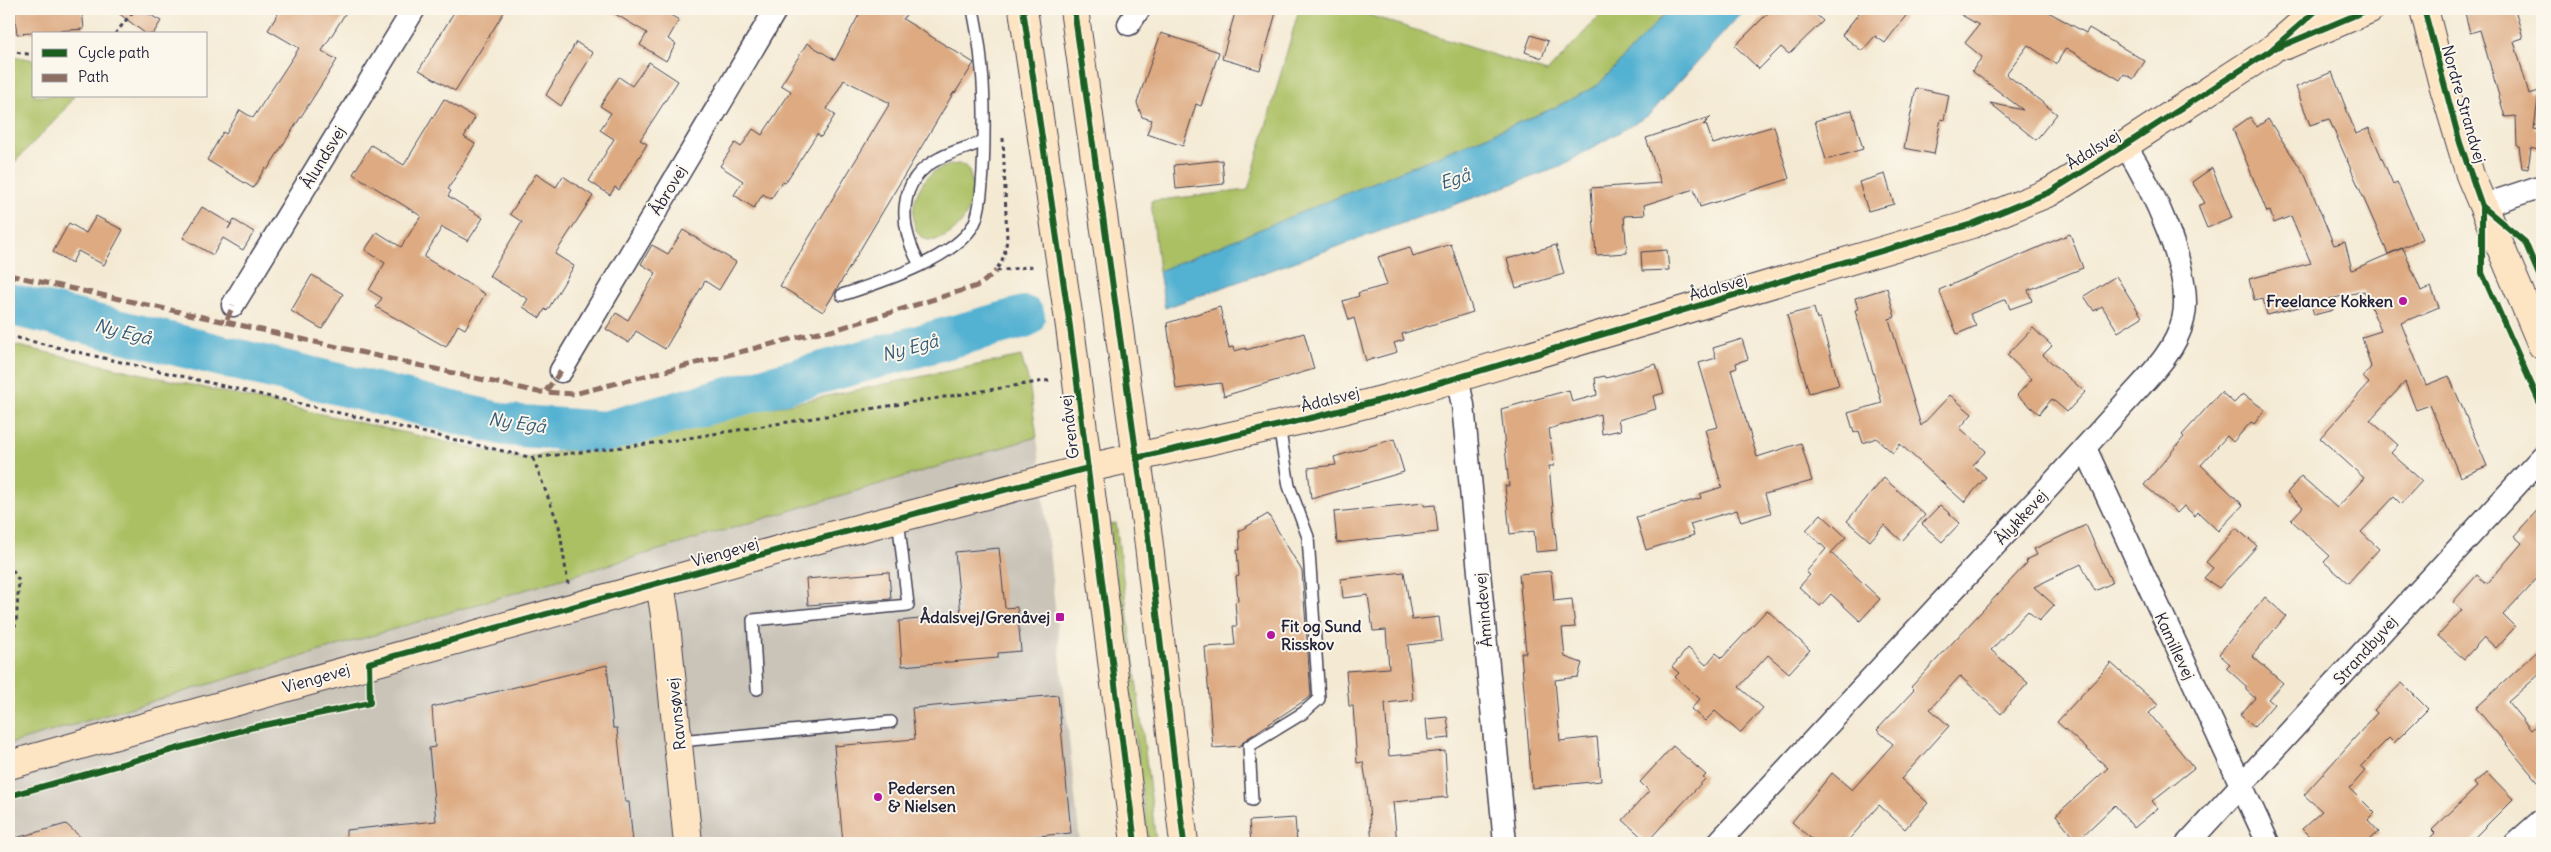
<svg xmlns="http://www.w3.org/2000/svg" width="2551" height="852" viewBox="0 0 2551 852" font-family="Delius,sans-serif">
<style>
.industrial{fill:#c9c3b8}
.green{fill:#abc064;stroke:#667150}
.forest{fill:#88a65a;stroke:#55644a}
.water{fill:#53b1d1;stroke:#3a6a86}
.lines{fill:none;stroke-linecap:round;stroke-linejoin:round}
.river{stroke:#53b1d1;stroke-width:42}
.building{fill:#ddaa82}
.lane-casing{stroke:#424052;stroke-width:14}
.street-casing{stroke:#424052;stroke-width:25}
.secondary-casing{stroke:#424052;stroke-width:30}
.path{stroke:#424052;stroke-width:3;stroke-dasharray:4 4;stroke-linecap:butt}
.lane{stroke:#fff;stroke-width:11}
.street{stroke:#fff;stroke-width:22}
.secondary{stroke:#fde5c4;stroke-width:28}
.quiet{stroke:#8d6e63;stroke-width:5;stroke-dasharray:10 5;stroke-linecap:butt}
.cycleway-casing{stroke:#fbf7ec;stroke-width:9}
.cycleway{stroke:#1b5e20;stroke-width:6}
.poi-dot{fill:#b5179e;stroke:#fbf7ec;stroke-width:2}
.labels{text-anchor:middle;stroke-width:4;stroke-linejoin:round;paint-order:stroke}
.street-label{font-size:16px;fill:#22223b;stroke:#fbf7ec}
.poi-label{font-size:16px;font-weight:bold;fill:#22223b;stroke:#fbf7ec;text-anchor:end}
.water-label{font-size:18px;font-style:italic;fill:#365b77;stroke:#fbf7ec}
</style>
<rect width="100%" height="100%" fill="#fbf7ec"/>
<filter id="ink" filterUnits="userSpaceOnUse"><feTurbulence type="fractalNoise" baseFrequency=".02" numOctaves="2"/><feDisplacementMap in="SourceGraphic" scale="10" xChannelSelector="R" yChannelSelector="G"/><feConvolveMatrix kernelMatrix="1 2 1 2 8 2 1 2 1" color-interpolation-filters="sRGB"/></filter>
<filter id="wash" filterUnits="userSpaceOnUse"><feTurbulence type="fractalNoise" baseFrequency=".0096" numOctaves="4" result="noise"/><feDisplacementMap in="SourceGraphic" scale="20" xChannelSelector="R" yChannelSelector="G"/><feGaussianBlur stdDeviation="1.12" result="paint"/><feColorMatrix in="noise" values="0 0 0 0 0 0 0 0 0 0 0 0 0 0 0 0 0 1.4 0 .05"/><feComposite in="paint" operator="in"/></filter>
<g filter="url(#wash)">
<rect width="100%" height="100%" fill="#f4ead4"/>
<path class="industrial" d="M1037 437 1080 843H9V744Z"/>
<g class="green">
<path d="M1299 9H1350L1547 72 1606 9H1669L1598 85 1554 108 1159 271 1151 201 1248 190Z"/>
<path d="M9 55 34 60V96H74L61 114 9 168Z"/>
<path d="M959 164 967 167C993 219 922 267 914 223 912 211 914 200 919 190 927 173 941 165 959 164Z"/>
<path d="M9 344 522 459 1021 356 1029 383 1037 437 9 744C9 692 14 639 9 587Z"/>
<path d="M1116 523 1151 798 1156 843H1148L1110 524Z"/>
</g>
<path class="forest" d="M9 587 12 620 9 676Z"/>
<path class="water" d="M1669 9H1745L1649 115 1557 168 1165 308 1159 271 1554 108 1598 85Z"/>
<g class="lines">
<path class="river" d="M9 304 506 425 605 432 1024 317"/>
</g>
<g id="blocks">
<g class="building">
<path d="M14 9H82L84 29 17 34Z"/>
<path d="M113 9H140L161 21 153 34H146Z"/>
<path d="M281 9H348L322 51 337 60 267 170 265 168 253 188 207 160 223 132 226 134 240 110 253 118 299 48 268 30Z"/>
<path d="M456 9H506L455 91 419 70Z"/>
<path d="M607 9H660L679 20 668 39 676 44 666 61 640 45 647 33Z"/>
<path d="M862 9H896L906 15 903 19 974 63 955 93 954 92 823 312 780 286 890 103 844 80 827 109 835 115 821 137 817 134 785 183 782 182 771 199 763 194 754 208 734 195 743 181 720 166 735 143 741 147 753 129 762 135 791 91 781 85 807 43 835 60Z"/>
<path d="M1236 9H1277L1260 70 1222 59Z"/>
<path d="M1772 9H1810L1823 21 1789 54 1781 47 1759 69 1735 46Z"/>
<path d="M1862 9H1911L1885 43 1875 36 1862 51 1842 35Z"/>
<path d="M1951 9H2043L2086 33 2089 28 2145 61 2134 79 2124 74 2120 80 2066 48 2056 64 2028 45 2006 74 2057 114 2036 140 1990 103 2023 110 1972 71 1982 57 1965 43 1979 25Z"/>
<path d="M2464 9H2515L2523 38 2514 41 2529 94 2539 91 2534 129 2542 131 2538 150 2531 148 2528 169 2522 168 2519 146H2517L2516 116 2505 117 2480 30 2470 33Z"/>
<path d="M1161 33 1219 52 1201 106 1196 104 1183 146 1147 134 1152 120 1142 117 1137 103Z"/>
<path d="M1531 35 1548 41 1542 58 1525 52Z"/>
<path d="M576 42 593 53 561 106 546 95Z"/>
<path d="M649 62 678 81 640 140 647 144 619 190 615 187 610 195 589 181 614 139 600 130 611 113 600 106 619 77 632 86Z"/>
<path d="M2332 72 2356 134 2369 128 2393 184 2397 182 2422 239 2388 254 2329 119 2310 125 2296 87Z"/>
<path d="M1916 88 1949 95 1944 120 1941 119 1934 154 1904 148Z"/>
<path d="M444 99 475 118 464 137 475 144 448 189 451 191 448 196 483 218 468 241 442 227 424 257 485 294 465 329 458 325 446 347 376 307 382 298 369 290 385 263 365 250 377 232 401 247 421 216 353 174 371 145 404 165Z"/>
<path d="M1852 110 1863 149 1826 160 1815 121Z"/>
<path d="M1711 117 1703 125 1706 124 1713 144 1774 126 1789 179 1700 207 1694 189 1644 205 1645 215 1624 216 1627 253 1596 255 1591 188 1661 183 1646 138Z"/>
<path d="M2250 117 2257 127 2268 119 2305 175 2334 245 2345 242 2352 270 2403 248 2421 291 2431 287 2439 307 2401 323 2426 385 2449 376 2487 466 2460 477 2430 405 2416 410 2405 382 2370 420 2398 445 2391 453 2422 481 2401 504 2394 497 2361 532 2379 549 2348 583 2324 562 2330 556 2291 520 2303 507 2287 493 2301 476 2337 508 2364 478 2320 438 2369 383 2363 377 2371 367 2362 337 2381 331 2364 291 2330 299 2333 310 2314 315 2311 304 2267 315 2263 298 2254 300 2249 279 2311 263 2291 216 2274 223 2270 211 2267 212 2233 129Z"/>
<path d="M1222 160 1224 184 1176 189 1174 165Z"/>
<path d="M2212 168 2232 218 2207 228 2198 206 2205 203 2192 182Z"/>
<path d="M536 174 556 187 563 176 593 196 555 254 574 266 547 311 545 309 540 318 523 307 528 299 489 276 522 222 510 214Z"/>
<path d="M1885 174 1894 204 1868 211 1859 182Z"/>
<path d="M202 207 231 224 228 229 234 220 254 232 243 250 223 238 213 255 183 238Z"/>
<path d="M96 216 123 230 104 265 78 251 72 263 53 252 69 223 86 233Z"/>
<path d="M683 230 736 262 719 290 705 281 665 349 636 331 629 343 606 329 616 313 628 320 656 273 641 264 652 245 668 254Z"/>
<path d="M2070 234 2083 268 2028 290 2032 301 2010 309 2006 299 1970 314 1976 326 1957 334 1939 290Z"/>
<path d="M1451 244 1473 312 1402 334 1404 340 1394 343 1397 352 1366 361 1354 318 1349 320 1343 301 1359 296 1358 293 1387 285 1378 257 1410 247 1413 256Z"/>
<path d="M1556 245 1564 274 1516 288 1507 259Z"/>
<path d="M1667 250 1669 270 1642 271 1641 252Z"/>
<path d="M312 275 343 294 322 329 291 311Z"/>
<path d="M2116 276 2142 317 2118 332 2102 306 2094 311 2084 296Z"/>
<path d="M1887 288 1895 317 1889 319 1921 426 1950 395 1972 414 1960 428 1986 451 1973 465 1986 477 1964 502 1900 444 1893 453 1876 438 1863 443 1859 431 1854 433 1848 413 1882 403 1855 310 1858 309 1855 298Z"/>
<path d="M1220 307 1229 348 1233 347 1234 351 1246 348V350L1304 333 1314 369 1224 396 1221 383 1176 389 1167 323Z"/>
<path d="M1814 308 1817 319 1820 318 1839 385 1809 393 1787 315Z"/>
<path d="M2033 328 2052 346 2043 355 2085 392 2067 412 2052 399 2039 414 2017 395 2032 379 2007 355Z"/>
<path d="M1742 339 1748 359 1736 363 1737 368 1731 370 1757 457 1801 443 1812 481 1765 494 1771 513 1741 522 1737 510 1690 524 1694 535 1646 550 1636 517 1701 498 1700 494 1722 487 1705 430 1718 427 1699 363 1716 358 1713 348Z"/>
<path d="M1656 364 1664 393 1653 396 1656 409 1618 420 1621 430 1602 434 1600 414 1549 429 1554 466H1549L1557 550 1536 552 1534 531 1510 534 1505 486H1509L1501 409 1569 390 1572 402 1597 395 1595 378 1605 376 1606 378Z"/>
<path d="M2221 392 2234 403 2243 394 2265 410 2254 424 2251 422 2233 442 2227 436 2201 465 2243 505 2218 531 2198 512 2195 516 2184 506 2177 513 2144 485 2184 437 2182 435Z"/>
<path d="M1394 439 1404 472 1311 499 1308 468 1336 465 1334 457Z"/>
<path d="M1884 478 1925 515 1902 541 1884 525 1870 541 1847 521Z"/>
<path d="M1424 503V506L1435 505 1438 532 1337 543 1334 512Z"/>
<path d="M1940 505 1960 523 1942 542 1922 524Z"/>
<path d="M2542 505V573L2503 615 2515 627 2496 648 2484 637 2464 659 2438 636 2462 610 2453 602 2477 575 2487 584 2522 543 2514 536Z"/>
<path d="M1268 514 1302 571 1311 696 1245 740 1240 746 1213 748 1205 647 1235 645 1233 626H1237L1235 602 1238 601 1236 577 1239 576 1237 550H1240L1239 531Z"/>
<path d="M1821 514 1846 537 1831 553 1880 599 1860 621 1831 594 1820 606 1799 587 1810 575 1806 572 1826 549 1806 530Z"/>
<path d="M2086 525 2112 583 2095 591 2081 564 2034 587 2054 605 2039 621 2028 611 1991 650 2028 683 2001 714 1960 676 1930 709 1949 726 1901 779 1928 803 1905 829 1879 805 1846 843H1816L1792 822 1832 773 1852 790 1893 744 1877 730 1914 690 1911 687 2027 563 2026 560 2037 555 2034 549Z"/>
<path d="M2236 528 2257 546 2219 588 2204 578 2213 568 2206 562Z"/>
<path d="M999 548 1005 608 1017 607 1021 651 998 653V658L902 666 899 621 961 615 955 552Z"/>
<path d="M1551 571 1554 601 1572 599 1575 627 1562 628 1565 657 1582 663 1578 677 1555 680 1560 741 1597 737 1601 781 1532 788 1521 653H1526L1519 574Z"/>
<path d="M889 572 891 599 808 605 806 579Z"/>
<path d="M1404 572 1412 620 1439 617 1442 641 1408 645 1413 700 1385 703 1389 756 1445 751 1448 797 1393 802 1397 843H1372L1367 786 1363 762 1357 763 1353 706H1349L1346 671 1389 668 1386 630 1373 631 1368 595 1343 598 1341 579Z"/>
<path d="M2265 597 2286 616 2252 656 2283 683 2268 699 2274 704 2254 727 2240 715 2255 698 2246 690V686L2226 668 2230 664 2219 654Z"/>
<path d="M1767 610 1810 650 1789 673 1768 655 1739 687 1763 708 1740 733 1715 711 1705 721 1691 709 1700 699 1675 677 1679 673 1672 667 1688 648 1706 665 1716 653 1722 658Z"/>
<path d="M2542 647V672L2508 702 2531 730 2542 721V787L2476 708Z"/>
<path d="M2111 663 2158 705 2149 713 2194 768 2152 801 2158 808 2134 828 2115 805 2077 841 2056 815 2108 768 2057 722Z"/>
<path d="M607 665 613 728H617L625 802H629L633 843H346V830L436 821 429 748 435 747 432 707Z"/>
<path d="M2402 683 2428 709 2394 743 2389 738 2360 767 2365 771 2350 788 2375 813 2368 820 2379 832 2366 843H2316L2302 829 2322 811 2304 795 2377 713 2374 710Z"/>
<path d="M1058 695 1071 833 961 843H843L834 746 915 739 912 708Z"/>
<path d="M1447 717 1450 738 1428 740 1426 719Z"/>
<path d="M1673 746 1706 775 1703 778 1705 779 1647 842 1623 820 1649 791 1640 782Z"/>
<path d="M2487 772 2513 799 2469 843H2425L2435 833 2432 830 2477 787 2474 783Z"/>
<path d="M1295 818 1297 843H1251L1249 821Z"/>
<path d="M66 824 87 843H17L16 838Z"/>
</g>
</g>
</g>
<g filter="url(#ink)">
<use href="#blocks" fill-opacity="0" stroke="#424052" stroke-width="1"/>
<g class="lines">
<g class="lane-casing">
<g id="lane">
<path d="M920 265C899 227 895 180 940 158 953 151 969 148 983 141"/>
<path d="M842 295C878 283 955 259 974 224 987 199 985 92 981 61 980 44 976 26 973 9"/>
<path d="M757 689 753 620 908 605 898 518"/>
<path d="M679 741 891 722"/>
<path d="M1252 800 1249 746 1303 713 1319 699 1308 537 1289 486 1279 426"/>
</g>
</g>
<g class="street-casing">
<g id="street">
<path d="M1129 24 1139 9"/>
<path d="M2482 206 2542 186"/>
<path d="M233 305 414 9"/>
<path d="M561 371 776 9"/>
<path d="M1457 378 1463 405 1505 843"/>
<path d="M2085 448 2268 843"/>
<path d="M1718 843C1828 725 1937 607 2047 489 2073 461 2099 432 2125 403 2147 378 2175 353 2183 320 2195 274 2150 184 2125 145"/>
<path d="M2188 843 2542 457"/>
<path d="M2516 843 2542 820"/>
</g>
</g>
<g class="secondary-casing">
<g id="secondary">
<path d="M1023 9 1070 327 1135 843"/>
<path d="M1074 9 1148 537 1184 843"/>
<path d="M2424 9 2442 81 2470 175 2542 345"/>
<path d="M2286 45 2370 9"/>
<path d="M660 584 665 615 688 843"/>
<path d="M9 765 796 545 1088 468 1315 417 1389 398 1972 224 2050 192 2125 145 2270 51 2318 9"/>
</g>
</g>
<g class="path">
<path d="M115 34 135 9"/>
<path d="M9 51 34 55"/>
<path d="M1003 138 1007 240 1004 256 996 271 1035 266"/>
<path d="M9 336 533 458 663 442 1051 380"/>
<path d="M533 458 559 526 568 584"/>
<path d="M9 563 19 581 16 624 9 633"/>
</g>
<use href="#lane" class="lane"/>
<use href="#street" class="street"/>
<use href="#secondary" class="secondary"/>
<g class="quiet">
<path d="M9 275 226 322 233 305"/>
<path d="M226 322 538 392H545"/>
<path d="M561 371 545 392 574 394 819 332 831 331 980 285 996 271"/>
</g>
<g class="cycleway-casing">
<g id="cycleway">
<path d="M1023 9 1070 327 1135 843"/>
<path d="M1074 9 1148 537 1184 843"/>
<path d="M2424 9 2460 143 2482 206V273L2542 408"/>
<path d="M2277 48 2370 9"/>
<path d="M2482 206 2525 242 2542 282"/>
<path d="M1136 458 1315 417 1389 398 1972 224 2050 192 2125 145 2270 51 2318 9"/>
<path d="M9 796 250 728 370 703 369 663 796 545 1088 468"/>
</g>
</g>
<use href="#cycleway" class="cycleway"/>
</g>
</g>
<g class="poi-dot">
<circle cx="2403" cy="301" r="5"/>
<rect x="1055" y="612" width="10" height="10" rx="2.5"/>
<circle cx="1271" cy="635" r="5"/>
<circle cx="878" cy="797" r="5"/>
</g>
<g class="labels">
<g class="street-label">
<text transform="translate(2464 104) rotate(74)" y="6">Nordre Strandvej</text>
<text transform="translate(2093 149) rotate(-32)" y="6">Ådalsvej</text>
<text transform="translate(323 157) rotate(-59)" y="6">Ålundsvej</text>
<text transform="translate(668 190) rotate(-59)" y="6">Åbrovej</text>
<text transform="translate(1718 287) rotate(-16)" y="6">Ådalsvej</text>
<text transform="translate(1330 399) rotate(-14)" y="6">Ådalsvej</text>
<text transform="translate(1069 427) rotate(-97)" y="6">Grenåvej</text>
<text transform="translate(2021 517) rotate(-47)" y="6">Ålykkevej</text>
<text transform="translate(725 552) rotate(-16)" y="6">Viengevej</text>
<text transform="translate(1483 610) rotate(-95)" y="6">Åmindevej</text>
<text transform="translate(2175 646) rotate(65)" y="6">Kamillevej</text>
<text transform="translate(2365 650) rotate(-48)" y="6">Strandbyvej</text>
<text transform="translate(316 678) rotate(-16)" y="6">Viengevej</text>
<text transform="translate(676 714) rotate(-96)" y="6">Ravnsøvej</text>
</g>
<g class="poi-label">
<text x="2393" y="307">Freelance Kokken</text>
<text x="1050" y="623">Ådalsvej/Grenåvej</text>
<text x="1281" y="632" text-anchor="start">Fit og Sund<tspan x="1281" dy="18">Risskov</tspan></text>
<text x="888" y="794" text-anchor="start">Pedersen<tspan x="888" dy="18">&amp; Nielsen</tspan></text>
</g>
<g class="water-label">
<text transform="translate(1455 179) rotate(-18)" y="6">Egå</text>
<text transform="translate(123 332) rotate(14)" y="6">Ny Egå</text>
<text transform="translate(910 348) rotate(-15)" y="6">Ny Egå</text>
<text transform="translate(517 423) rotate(8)" y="6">Ny Egå</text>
</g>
</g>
<rect width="2551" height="852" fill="none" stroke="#fbf7ec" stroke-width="30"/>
<rect x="32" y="32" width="175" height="65" fill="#fbf7ec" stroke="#a4a2a5"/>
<rect x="42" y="49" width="25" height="8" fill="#1b5e20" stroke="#a4a2a5"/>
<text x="78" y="58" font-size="15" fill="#22223b">Cycle path</text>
<rect x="42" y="74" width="25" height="8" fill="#8d6e63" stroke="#a4a2a5"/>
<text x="78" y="82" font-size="15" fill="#22223b">Path</text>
</svg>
